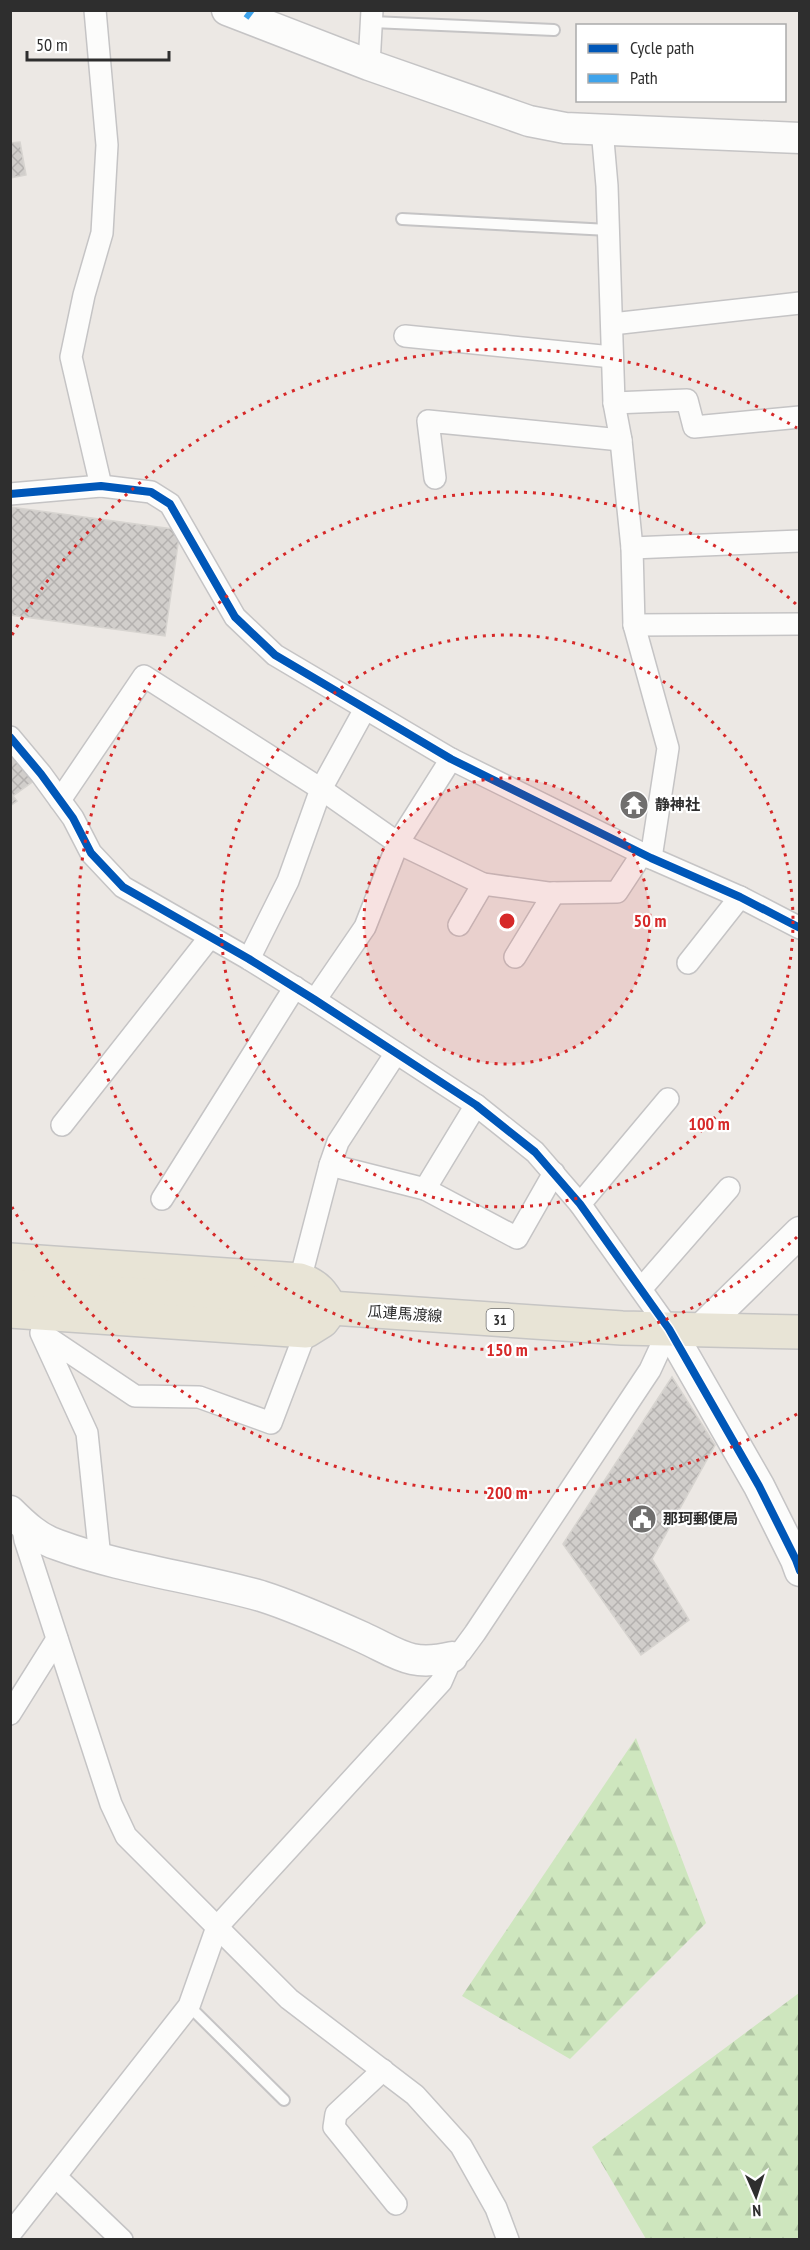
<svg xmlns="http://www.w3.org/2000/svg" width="810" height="2250" viewBox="0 0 810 2250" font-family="'PT Sans Narrow','Noto Sans JP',sans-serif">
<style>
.forest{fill:url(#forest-firs)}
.building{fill:url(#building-cross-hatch);stroke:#d7d4d0;stroke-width:1.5}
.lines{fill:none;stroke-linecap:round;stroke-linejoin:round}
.lane-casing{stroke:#c5c4c5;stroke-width:14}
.street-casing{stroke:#c5c4c5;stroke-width:24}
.secondary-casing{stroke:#c5c4c5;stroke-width:33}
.primary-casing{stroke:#c6c5c4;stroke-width:36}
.lane{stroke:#fcfcfb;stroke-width:10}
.street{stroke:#fcfcfb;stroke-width:21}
.secondary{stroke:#fcfcfb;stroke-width:30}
.primary{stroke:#e8e4d6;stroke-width:33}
.quiet{stroke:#3ea3eb;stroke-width:6;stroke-dasharray:12 6;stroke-linecap:butt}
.cycleway-casing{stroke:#fff;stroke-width:11}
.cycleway{stroke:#0057b8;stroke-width:8}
.ring{fill:none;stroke:#d62828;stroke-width:3;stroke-dasharray:3 6}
.labels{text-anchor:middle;stroke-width:4.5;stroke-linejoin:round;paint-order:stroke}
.shield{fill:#fff;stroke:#6d6d6d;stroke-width:1.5}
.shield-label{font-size:14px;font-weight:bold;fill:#2e2e2e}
.poi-label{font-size:15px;font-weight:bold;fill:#2e2e2e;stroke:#fff;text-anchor:start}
.street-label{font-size:15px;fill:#2e2e2e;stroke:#fff}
.centre{fill:#d62828;stroke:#fff;stroke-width:3}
.ring-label{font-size:18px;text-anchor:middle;font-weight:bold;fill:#d62828;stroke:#fff;stroke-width:4.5;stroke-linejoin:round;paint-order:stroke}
</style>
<defs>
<pattern id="forest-firs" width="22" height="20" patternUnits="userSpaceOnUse" patternTransform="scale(1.5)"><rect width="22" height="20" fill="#cee6be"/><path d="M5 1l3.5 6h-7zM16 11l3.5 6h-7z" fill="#b1c6a4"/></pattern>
<pattern id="building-cross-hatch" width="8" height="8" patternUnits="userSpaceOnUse" patternTransform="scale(1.5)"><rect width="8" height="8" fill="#d1cecb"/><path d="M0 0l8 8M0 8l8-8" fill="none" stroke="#b4b1af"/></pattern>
</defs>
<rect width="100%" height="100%" fill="#ece8e4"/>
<g class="forest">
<path d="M636 1738 706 1923 570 2059 462 1996Z"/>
<path d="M799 1993V2239H646L592 2147Z"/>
</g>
<g class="building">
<path d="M20 142 26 175 10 178V143Z"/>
<path d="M10 507 180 530 165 636 10 615Z"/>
<path d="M10 748 35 780 13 796 17 801 10 806Z"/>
<path d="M672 1377 715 1445 652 1559 689 1620 641 1655 563 1544Z"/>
</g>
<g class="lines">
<g class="lane-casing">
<g id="lane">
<path d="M372 22 554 30"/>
<path d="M402 219 609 230"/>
<path d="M189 2006 284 2100"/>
</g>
</g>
<g class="street-casing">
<g id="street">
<path d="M95 10 107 145 102 233 84 295 71 357 101 486"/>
<path d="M369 65 372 10"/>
<path d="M602 129 607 186 614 403 621 440 632 548 634 625 668 748 651 858"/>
<path d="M612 324 800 303"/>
<path d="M405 336 612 357"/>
<path d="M614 403 687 400 694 427 800 417"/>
<path d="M435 478 428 421 621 440"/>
<path d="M10 494 101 486 151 492 170 504 235 617 275 655 451 759 651 858 740 897 800 928"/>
<path d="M632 548 800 541"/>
<path d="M634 625 800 624"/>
<path d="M10 737 41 774 73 818 91 853 123 887 249 959 315 1000 476 1105 535 1152 580 1204 669 1329 650 1370 475 1633 461 1652 452 1657 441 1682 217 1927 189 2006 10 2234"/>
<path d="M451 759 398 843 483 884 548 893 617 892 642 854"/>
<path d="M60 800 144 676 321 789 398 843 365 927 315 1000"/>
<path d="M459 925 483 884"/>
<path d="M515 957 554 893"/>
<path d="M249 959 288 881 321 789 365 709"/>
<path d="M688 963 740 897"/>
<path d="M476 1105 425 1189 517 1238 554 1173"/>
<path d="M62 1125 210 937"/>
<path d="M330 1165 425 1189"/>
<path d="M162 1199 295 987"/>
<path d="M580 1204 668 1099"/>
<path d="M300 1280 330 1165 338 1142 396 1053"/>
<path d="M641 1289 729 1188"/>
<path d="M22 1523 25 1540 111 1804 126 1836 289 1999 415 2095 461 2146 496 2208 508 2240"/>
<path d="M100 1558 87 1433 41 1333 135 1396 199 1397 271 1423 306 1331"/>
<path d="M10 1714 57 1639"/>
<path d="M383 2070 336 2114 334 2127 396 2204"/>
<path d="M56 2177 122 2240"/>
</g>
</g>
<g class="secondary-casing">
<g id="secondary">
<path d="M227 10 369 65 529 121 565 128 800 138"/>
<path d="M669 1329 759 1486 796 1560 800 1571"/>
<path d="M700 1330 800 1232"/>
<path d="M10 1511C24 1525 39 1539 58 1545 123 1569 194 1577 261 1596 293 1606 331 1623 362 1637 399 1654 410 1667 452 1657"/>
</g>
</g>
<g class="primary-casing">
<g id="primary">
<path d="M10 1260 300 1280C317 1285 323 1294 331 1309"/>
<path d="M10 1286 622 1328 800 1332"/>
<path d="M10 1311 306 1331 322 1321 331 1309"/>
</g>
</g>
<use href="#lane" class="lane"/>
<use href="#street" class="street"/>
<use href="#secondary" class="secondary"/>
<use href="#primary" class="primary"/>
<path class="quiet" d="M246 18 252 10"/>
<g class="cycleway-casing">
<g id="cycleway">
<path d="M10 494 101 486 151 492 170 504 235 617 275 655 451 759 651 858 740 897 800 928"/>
<path d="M10 737 41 774 73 818 91 853 123 887 249 959 315 1000 476 1105 535 1152 580 1204 669 1329 759 1486 796 1560 800 1571"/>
</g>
</g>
<use href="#cycleway" class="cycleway"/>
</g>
<circle cx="507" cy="921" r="143" fill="#d62828" fill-opacity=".12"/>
<g class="ring">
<circle cx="507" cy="921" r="143"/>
<circle cx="507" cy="921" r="286"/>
<path d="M797 1237A429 429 0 1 1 797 605"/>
<path d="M797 1414A572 572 0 0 1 12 1207M12 635A572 572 0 0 1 797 428"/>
</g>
<defs>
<g id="temple-disc" transform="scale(1.5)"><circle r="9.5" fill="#706f6e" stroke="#fff"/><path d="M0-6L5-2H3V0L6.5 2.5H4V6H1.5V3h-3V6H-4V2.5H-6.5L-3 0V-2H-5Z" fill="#fff"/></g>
<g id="civic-disc" transform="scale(1.5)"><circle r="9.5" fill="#706f6e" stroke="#fff"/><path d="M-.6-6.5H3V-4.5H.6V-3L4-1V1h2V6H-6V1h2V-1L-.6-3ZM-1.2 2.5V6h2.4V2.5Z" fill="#fff"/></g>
</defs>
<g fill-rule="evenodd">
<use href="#temple-disc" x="634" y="805"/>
<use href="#civic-disc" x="642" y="1519"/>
</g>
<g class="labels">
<rect class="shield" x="486.5" y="1309" width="27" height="22" rx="4.5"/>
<g class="shield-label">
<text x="500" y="1325">31</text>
</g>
<g class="poi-label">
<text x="655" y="810">静神社</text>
<text x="663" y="1524">那珂郵便局</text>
</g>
<g class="street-label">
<text transform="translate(405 1314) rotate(4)" y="5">瓜連馬渡線</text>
</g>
</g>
<circle cx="507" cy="921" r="9" class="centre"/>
<g class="ring-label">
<text x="650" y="927">50 m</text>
<text x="709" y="1130">100 m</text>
<text x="507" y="1356">150 m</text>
<text x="507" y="1499">200 m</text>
</g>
<rect width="810" height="2250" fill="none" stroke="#2e2e2e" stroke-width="24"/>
<rect x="576" y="24" width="210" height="78" fill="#ffffff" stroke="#ababab" stroke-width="1.5"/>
<rect x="588" y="44" width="30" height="9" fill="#0057b8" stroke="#ababab" stroke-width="1.5"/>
<text x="630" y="54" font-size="18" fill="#2e2e2e">Cycle path</text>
<rect x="588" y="74" width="30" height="9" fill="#3ea3eb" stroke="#ababab" stroke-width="1.5"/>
<text x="630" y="84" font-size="18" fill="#2e2e2e">Path</text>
<g transform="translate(756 2196) rotate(177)" stroke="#ffffff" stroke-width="4.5" paint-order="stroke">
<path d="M0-4.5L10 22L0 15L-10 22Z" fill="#2e2e2e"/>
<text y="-9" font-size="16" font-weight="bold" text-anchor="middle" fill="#2e2e2e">N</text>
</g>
<path d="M27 51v9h142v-9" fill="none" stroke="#2e2e2e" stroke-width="3"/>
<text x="36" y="51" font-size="18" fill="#2e2e2e" stroke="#ffffff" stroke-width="4.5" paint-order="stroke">50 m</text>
</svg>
